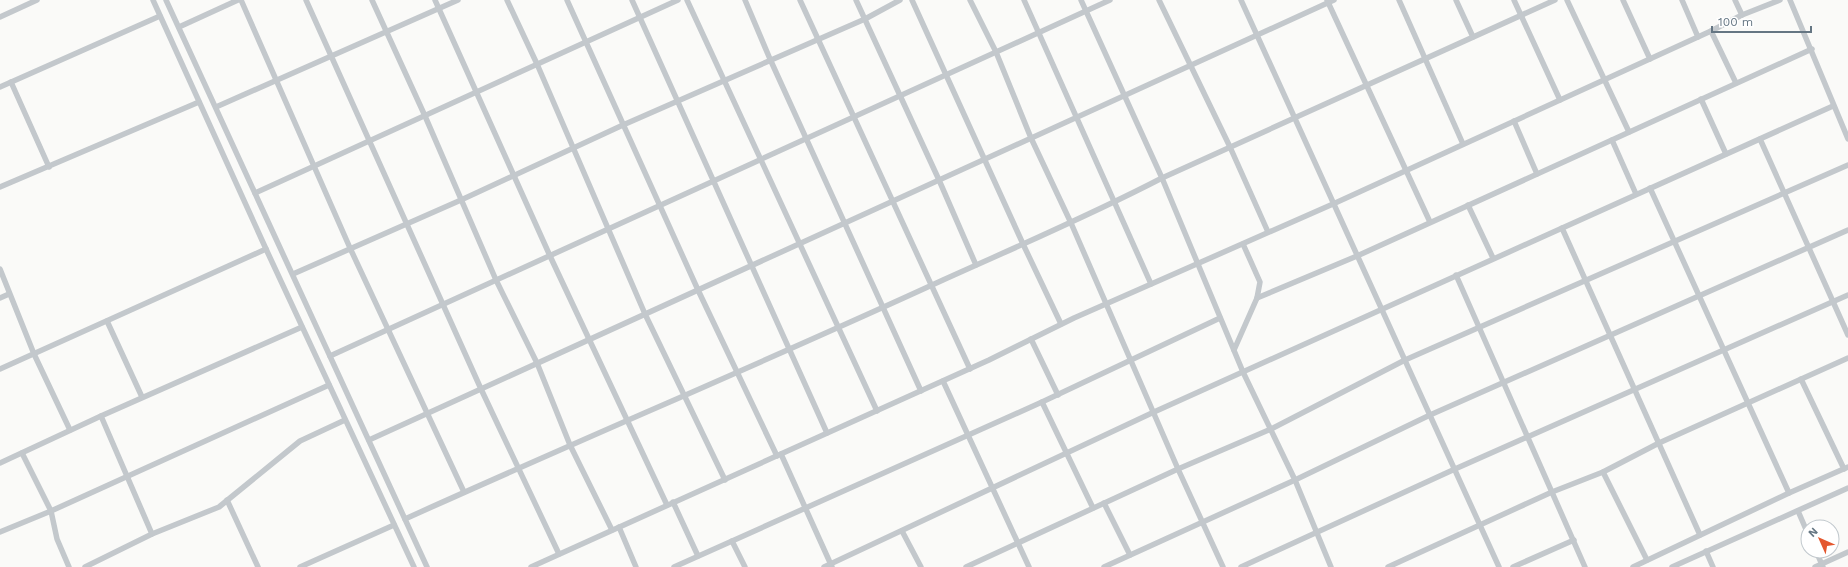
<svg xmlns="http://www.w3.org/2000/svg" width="1848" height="567" viewBox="0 0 1848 567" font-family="'Work Sans',sans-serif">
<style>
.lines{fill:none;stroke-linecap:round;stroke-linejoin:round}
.street{stroke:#c3c8cc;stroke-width:5.5}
</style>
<rect width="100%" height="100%" fill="#fafaf8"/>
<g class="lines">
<g class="street">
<path d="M153 0 266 249 414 567"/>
<path d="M166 0 427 567"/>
<path d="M241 0 350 248 464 492"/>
<path d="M306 0 481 389 559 554"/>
<path d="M372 0 425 116 496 280 537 363 570 445 612 530"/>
<path d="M435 0 550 256 667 505"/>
<path d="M507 0 537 64 645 314 725 480"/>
<path d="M567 0 698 290 777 456"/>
<path d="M632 0 827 433"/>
<path d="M687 0 877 411"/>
<path d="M745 0 770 59 921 391"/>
<path d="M800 0 970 369"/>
<path d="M856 0 939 180 976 265"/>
<path d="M912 0 1023 244 1061 324"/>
<path d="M970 0 996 52 1031 138 1071 223 1178 469 1223 567"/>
<path d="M1024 0 1151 284"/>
<path d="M1081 0 1162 178 1243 372 1295 480 1331 567"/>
<path d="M1159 0 1230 147 1268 232"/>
<path d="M1241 0 1499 567"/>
<path d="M1327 0 1430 222"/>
<path d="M1399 0 1463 144"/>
<path d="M1456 0 1473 37"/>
<path d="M1514 0 1560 100"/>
<path d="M1567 0 1629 132"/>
<path d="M1623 0 1650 59"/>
<path d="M1682 0 1698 37"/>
<path d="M1735 0 1742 15"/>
<path d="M1790 0 1848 139"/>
<path d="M0 17 37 0"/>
<path d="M179 27 238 0"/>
<path d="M1711 31 1736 83"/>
<path d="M11 82 49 167"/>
<path d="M0 87 160 16"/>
<path d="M1701 99 1726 154"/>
<path d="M216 107 458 0"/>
<path d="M1514 121 1537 174"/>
<path d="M1760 139 1848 335"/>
<path d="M1612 140 1636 194"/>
<path d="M0 187 199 102"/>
<path d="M1650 188 1789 493"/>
<path d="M255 193 678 0"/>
<path d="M1468 205 1493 258"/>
<path d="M1562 228 1700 535"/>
<path d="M0 269 34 354 70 430"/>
<path d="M293 274 461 200 623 125 865 19 900 0"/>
<path d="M1456 275 1585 567"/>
<path d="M0 298 9 294"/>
<path d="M1257 298 1357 256 1812 49"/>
<path d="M107 321 142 397"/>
<path d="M1031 339 1058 395"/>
<path d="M1234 350 1257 298 1260 282 1243 244"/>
<path d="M330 356 1110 0"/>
<path d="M0 369 266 249"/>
<path d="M1801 379 1844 469"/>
<path d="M943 381 1029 567"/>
<path d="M1042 402 1093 508"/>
<path d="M101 416 152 534"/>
<path d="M369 440 1334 0"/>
<path d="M22 453 51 511 57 539 69 567"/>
<path d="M781 454 832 567"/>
<path d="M0 463 101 416 302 327"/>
<path d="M1603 472 1647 560"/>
<path d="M227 500 258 567"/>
<path d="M673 502 698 556"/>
<path d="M1104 503 1130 555"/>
<path d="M1798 511 1808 534"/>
<path d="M405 519C584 438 765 362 943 280 1016 247 1091 215 1162 178L1555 0"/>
<path d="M619 527 636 567"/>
<path d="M902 531 921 567"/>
<path d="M0 532 51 511 329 385"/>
<path d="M732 541 745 567"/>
<path d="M1706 551 1713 567"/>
<path d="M1816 551 1823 567"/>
<path d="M85 567 152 534 219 507 300 441 345 420"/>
<path d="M300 567 394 525"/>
<path d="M531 567 989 360 1074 318 1333 204 1711 31 1742 15 1780 0"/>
<path d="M674 567 1042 402 1220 318"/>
<path d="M824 567 1154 412 1833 106"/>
<path d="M966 567 1178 469 1271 429 1405 360 1848 165"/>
<path d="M1104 567 1295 480 1430 415 1848 230"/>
<path d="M1241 567 1455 469 1848 295"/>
<path d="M1388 567 1552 492 1603 472 1659 443 1848 358"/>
<path d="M1513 567 1574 540"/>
<path d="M1633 567 1789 493 1848 467"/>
<path d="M1672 567 1848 488"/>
<path d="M1815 567 1848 552"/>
</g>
</g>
<g transform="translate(1820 539) rotate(315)"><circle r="19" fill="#ffffff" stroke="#c1c8cd"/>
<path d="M0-3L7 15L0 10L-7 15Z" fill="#e4572e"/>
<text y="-6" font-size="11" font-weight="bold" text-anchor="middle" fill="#657683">N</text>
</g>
<path d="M1712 26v6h99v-6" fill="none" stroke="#657683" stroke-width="2"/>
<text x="1718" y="26" font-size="12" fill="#657683" stroke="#ffffff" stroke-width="3" paint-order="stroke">100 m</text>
</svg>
